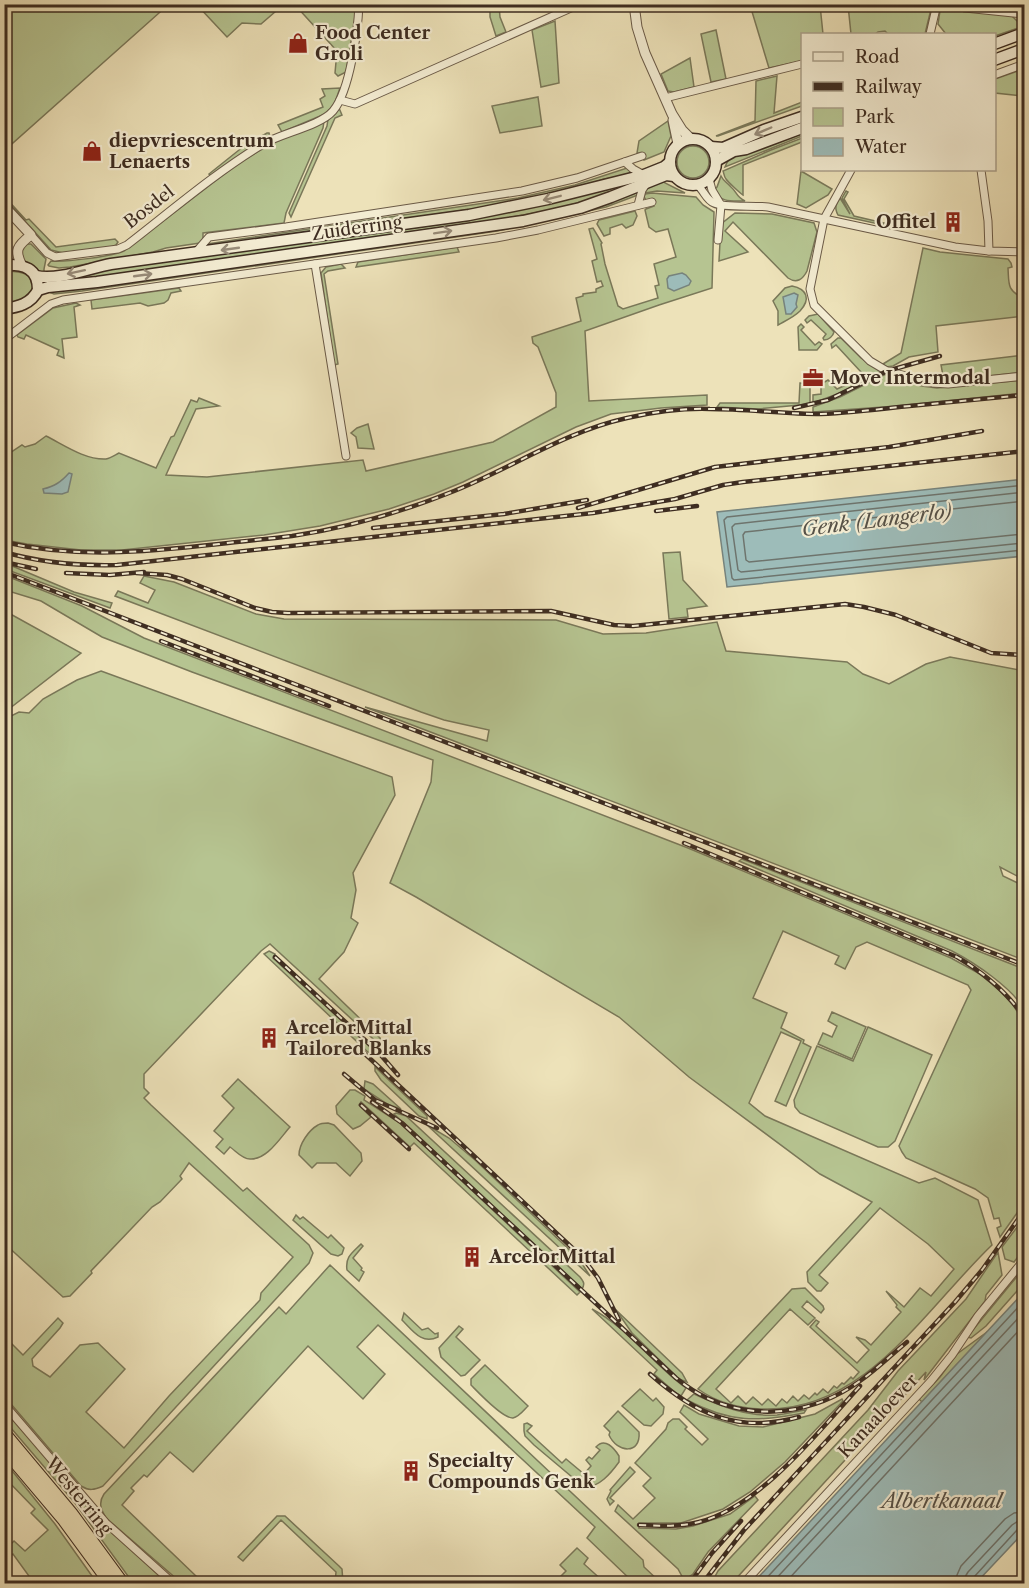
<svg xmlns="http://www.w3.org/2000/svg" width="1029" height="1588" viewBox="0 0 1029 1588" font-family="'Libre Caslon Text',serif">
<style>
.green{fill:#b6c491;stroke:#7a7859;stroke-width:1.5}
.water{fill:#9dbcb9;stroke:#77837c;stroke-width:1.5}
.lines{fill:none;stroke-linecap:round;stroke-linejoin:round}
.shore{stroke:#6e746d;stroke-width:1.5}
.minor-casing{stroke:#6a5a47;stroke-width:9}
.tertiary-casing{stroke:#6a5a47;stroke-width:11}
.secondary-casing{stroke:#3e2d21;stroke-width:13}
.trunk-casing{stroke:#3e2d21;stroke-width:14}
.minor{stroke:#f3ecd2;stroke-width:7}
.tertiary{stroke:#f3ecd2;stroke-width:9}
.secondary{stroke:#f3ecd2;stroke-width:10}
.trunk{stroke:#ede2b9;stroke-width:12}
.rail-casing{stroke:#3e2d21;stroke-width:4.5}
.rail{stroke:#f3ecd2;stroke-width:2;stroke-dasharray:7;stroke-linecap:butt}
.oneway{stroke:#988c7a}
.labels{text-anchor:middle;stroke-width:4.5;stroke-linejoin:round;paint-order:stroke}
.poi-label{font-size:18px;font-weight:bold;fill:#3e2d21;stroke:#f3ecd2;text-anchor:start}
.street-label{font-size:18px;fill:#3e2d21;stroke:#f3ecd2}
.water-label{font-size:20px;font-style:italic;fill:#565147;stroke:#f3ecd2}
</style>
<rect width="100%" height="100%" fill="#ede2b9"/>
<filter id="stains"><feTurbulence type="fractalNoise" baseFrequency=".00333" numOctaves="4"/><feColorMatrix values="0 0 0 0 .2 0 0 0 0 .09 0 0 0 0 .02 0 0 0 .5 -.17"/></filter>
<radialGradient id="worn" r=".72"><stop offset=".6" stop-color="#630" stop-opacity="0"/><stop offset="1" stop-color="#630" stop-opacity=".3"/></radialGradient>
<g class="green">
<path d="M5 4H168V5L5 150Z"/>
<path d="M776 4 820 5 823 34H802V61L769 68 750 5 771 6Z"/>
<path d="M943 4 952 5 950 8 955 10 956 8 968 11 1012 16 1017 21H1024V26L995 36 994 34H946L938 24 940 11Z"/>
<path d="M197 5H283L261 24 242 23 227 37Z"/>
<path d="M295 5H356L355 20 346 72 338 76 335 73 337 51Z"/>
<path d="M490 5H499L500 17 506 32 496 36 490 17Z"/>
<path d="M848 5H867L880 11 882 5H932L925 34H888L885 31 878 32 875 34H851Z"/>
<path d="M555 21 559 83 541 87 532 30Z"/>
<path d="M716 30 726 79 711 82 701 34Z"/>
<path d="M690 58 694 87 674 92 668 91 661 74Z"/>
<path d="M1024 69V96L995 93V79Z"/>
<path d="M777 76 774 113 802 102V106L718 136H716L755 121 756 81Z"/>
<path d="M340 88 334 105 325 114 282 132 278 125 323 107 320 99 325 96 322 89Z"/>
<path d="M538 97 542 126 500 133 492 106Z"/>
<path d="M339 108 342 115 335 118 291 217 289 213 327 126 328 119Z"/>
<path d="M324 121 323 128 286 213 284 223 203 233V240L200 243 166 248 153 252 70 267 59 268 49 266 48 265 51 261C67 262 109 257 124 251L240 162 271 144Z"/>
<path d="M668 121 671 136 664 152 644 160 640 153H637L639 141Z"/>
<path d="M267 133H269L270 137 247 150 211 176 209 174 244 146Z"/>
<path d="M802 133V136L725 167C729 157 732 154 743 155Z"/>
<path d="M802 138V142L743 165V195C741 194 728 182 726 179 724 177 724 173 723 171L771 150Z"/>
<circle cx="693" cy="162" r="16"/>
<path d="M627 168 636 174 604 179 577 188 492 206 249 242 204 247 207 244 518 198 575 185Z"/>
<path d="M801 171 832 189 828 195 806 208 797 204Z"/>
<path d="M661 172 589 203 496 220 57 284 96 270 277 246 487 216Z"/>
<path d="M721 176C724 182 727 182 731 187 738 193 735 196 745 201 731 201 721 203 714 190L717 187Z"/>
<path d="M663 181 665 183 685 193 657 191 645 193 649 186Z"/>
<path d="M639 188 638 195 606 207 497 231 82 291 54 294 49 292V290L452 234Z"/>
<path d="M846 191 848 192 844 199 854 216 884 223 883 225 838 215C834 208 836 204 840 198L850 214 842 198Z"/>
<path d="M652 193 696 197 703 205 714 212 712 288 659 305 585 331 589 401 707 395V405L661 408 611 414 576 427 463 482 434 494 389 509 320 526 264 535 122 550H81L27 544 5 540 4 457 22 445 25 447 35 444 46 436C64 445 85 460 106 459 111 458 115 455 119 453L156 468 171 437 174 436 191 400 197 402 199 398 219 406 196 409 166 475 207 477 363 460 366 471 493 442 556 407V393L538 347 533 343 532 337 581 321 576 298 583 296V294L596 292V289L603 286 601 281 597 282 592 261 597 259 589 229 593 228 602 243 601 244 605 264 618 306 623 309 658 298 655 286 659 285 654 264 676 257 668 229 656 232 649 227 645 210 646 209 654 206 652 199 646 200 644 197 645 194Z"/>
<path d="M4 196 26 220 29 219 56 247 115 239 118 242 116 245 112 247 63 253 51 250 5 199Z"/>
<path d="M635 211 637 216 633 225 626 228 622 224 610 228V234L604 236 597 224 599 220Z"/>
<path d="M735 213 772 214 814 223 817 232 807 271C803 279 797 284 788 278L733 222 725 231 748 252 719 261 721 224Z"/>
<path d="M27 244H31L46 259 44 269V275C32 268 20 264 22 248Z"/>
<path d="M457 247 459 252 356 267 358 262Z"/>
<path d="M923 248 940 252 1008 259 1011 263 1012 267 1008 268C1009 285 1007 290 1023 298L1024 296V316L936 326 938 352 909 357 893 366 886 367 883 364 901 353Z"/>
<path d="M341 264 345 268 328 271 324 274 338 364 334 365 321 273 326 267Z"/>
<path d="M9 271C18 272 31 272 32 284 33 287 33 290 31 293 25 301 13 302 5 304L4 272Z"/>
<path d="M792 286C807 289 811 299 800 311 794 317 785 321 778 325V311L773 301 785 288Z"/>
<path d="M179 288 181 291 171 293 168 300 164 303 148 306 140 303 92 309 91 300Z"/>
<path d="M76 303 80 305 74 307 77 337 62 339 64 358 57 355 59 350 26 335 24 339 18 337 17 335 53 308Z"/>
<path d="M818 314 834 332C833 336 829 340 824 340L823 338 826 334 811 320 807 323 805 320 809 316Z"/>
<path d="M801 324 804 327 801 330 815 345 819 342 822 344 817 350H799L798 327Z"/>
<path d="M838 338H841L861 358 881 372 840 393 813 403V395L821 394V384L828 380 837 389 855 381 856 377 861 372 836 345 832 348 831 344Z"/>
<path d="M1024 355V372L944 381 941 365Z"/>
<path d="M886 374C902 381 919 387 937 388L1024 380V393L897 406 813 412V407L840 397Z"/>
<path d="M800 383 810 384V404L758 409 717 407 720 403H799Z"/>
<path d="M368 424 374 449 358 448 356 437 351 433 357 428Z"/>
<path d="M680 552 683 580 707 606 687 609 688 617 669 619 663 553Z"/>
<path d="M5 563 74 592 112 603 110 608 5 569Z"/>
<path d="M4 575 82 606 144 638 688 848 951 958 980 974 997 988 1012 1003 1024 1023V1202L1022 1206 1000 1237 997 1228 1001 1226 999 1218 994 1219 988 1198 975 1189 906 1158 902 1152 899 1146 971 990 968 985 867 942 856 947 845 969 835 964 839 956 783 931 753 998 787 1013 781 1028 804 1040 803 1043 811 1047 786 1106 775 1101 801 1041 781 1032 749 1103 765 1116 919 1183 935 1178 978 1200 992 1245C926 1308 865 1413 762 1409 739 1408 716 1402 698 1389L792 1289 805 1288 823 1306 824 1309 821 1313 807 1301 802 1307 815 1318 808 1325 790 1309 716 1389 731 1403 738 1396 746 1404 753 1397 762 1405 768 1399 776 1406 782 1399 787 1403 793 1396 798 1401 804 1395 809 1399 815 1393 817 1395 823 1389 828 1393 834 1386 837 1388 842 1383 844 1384 851 1377 853 1379 859 1372 810 1327 816 1320 819 1322 816 1326 857 1363 869 1350 856 1337 865 1340 871 1345 901 1312 896 1307 897 1305 886 1291 904 1307 920 1288 931 1296 954 1269 928 1244 880 1208 819 1275 828 1283 821 1291H817L808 1282 807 1272 872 1202 820 1174 689 1077 619 1017 416 897 390 883 431 782 433 760 192 672 102 637 41 601 5 590Z"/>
<path d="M144 576 174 582 256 614 284 619 556 620 603 634 646 633 717 622 726 651 847 662 863 674 889 684 926 664 950 657 1019 670 1024 674V875L1019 877 1000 867 1003 876 1024 886 1023 913 1024 914V960C805 876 585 790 365 707L487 741 489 730 444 720 421 712 115 596 118 591 148 603 155 590 140 583Z"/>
<path d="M5 611 81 653 5 712Z"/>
<path d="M101 671 392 777 395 795 353 873 356 890 351 918 358 923 344 952 319 979 380 1038 383 1048 270 944 261 951 144 1074V1088L149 1093 144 1098 151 1105 243 1191 247 1188 309 1245 313 1253 309 1263 103 1486C94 1490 89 1491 81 1486L5 1397V1337L23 1355 58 1318 63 1323 60 1328 32 1359 33 1366 50 1377 80 1345 98 1343 125 1369 86 1412 124 1448 169 1396 260 1300 261 1293 293 1257 189 1163 180 1176 182 1179 160 1202 152 1207 91 1271 92 1273 70 1296 63 1297 5 1244V719L19 712 29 713 43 699 77 680Z"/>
<path d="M742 859 1024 969V1009C1011 987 975 963 952 951L739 861Z"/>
<path d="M269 951 275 954 273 958 375 1051 371 1055 264 954Z"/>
<path d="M832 1012 866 1027 852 1059 818 1044 823 1033 832 1037 837 1026 828 1021Z"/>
<path d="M868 1027 932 1055 895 1141 888 1147H878L800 1113 795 1107 794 1100 817 1046 853 1061Z"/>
<path d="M375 1067 427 1116V1119L419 1116 381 1080 375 1071Z"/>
<path d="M238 1079 290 1127C280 1138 267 1160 250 1159 242 1159 236 1151 230 1147L224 1154 216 1147 223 1139 214 1131 234 1108 222 1096Z"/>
<path d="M365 1081 373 1084 401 1109 387 1104 364 1089Z"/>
<path d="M350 1090H355L365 1096 364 1100 400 1123 580 1292 577 1295 414 1143 410 1147 361 1102 359 1105 371 1117 360 1126 353 1129 337 1114 336 1106Z"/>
<path d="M396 1113 406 1116 580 1277C584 1282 585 1284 582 1289L417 1135 394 1114Z"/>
<path d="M328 1123 334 1125 361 1153 362 1161 350 1176 336 1163H317L312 1168 299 1155C299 1144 309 1130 318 1125 321 1123 326 1123 328 1123Z"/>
<path d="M427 1125 449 1138 475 1160 579 1259 590 1276Z"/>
<path d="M296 1215 300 1219 303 1217 328 1238 331 1235 344 1248 342 1254 338 1256 331 1254 293 1220Z"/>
<path d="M1024 1218V1249L1014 1262 1005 1259 1002 1247Z"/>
<path d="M361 1244 363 1246 353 1258 362 1268 361 1270 364 1272 359 1281 347 1270C345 1257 352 1253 361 1244Z"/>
<path d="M998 1252 1002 1275 986 1295 985 1301 924 1380 926 1372 732 1583 711 1584 718 1571 868 1410 898 1371 966 1299Z"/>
<path d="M330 1265 643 1560 644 1567 661 1583H632L633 1582 587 1538 595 1527 378 1325 357 1347 385 1374 363 1399 308 1346 193 1472 170 1452 147 1477 144 1475 131 1488 134 1491 122 1505 196 1576 190 1583 178 1580 106 1518C101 1509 98 1503 104 1494L279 1307 286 1314Z"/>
<path d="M1024 1268V1283L986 1326 971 1338 967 1337Z"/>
<path d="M592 1309C628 1328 653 1364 686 1388L681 1396 676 1393 654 1374 657 1370Z"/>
<path d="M616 1310 682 1373 687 1382 679 1379 632 1333Z"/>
<path d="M404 1313 422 1330 428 1328 435 1334 438 1333V1337C422 1345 413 1331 402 1320Z"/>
<path d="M459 1326 463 1329 456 1337 480 1360 465 1375 461 1376 441 1357 439 1348Z"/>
<path d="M987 1332 922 1402 919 1399 940 1377 957 1354Z"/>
<path d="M485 1365 528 1406C524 1410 519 1417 513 1418 503 1419 479 1393 471 1385V1379Z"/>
<path d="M640 1389 653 1401 656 1398 664 1407 663 1414 651 1426 644 1425 622 1406Z"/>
<path d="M694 1394C720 1406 747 1417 777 1415 787 1414 797 1411 806 1410L804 1413C758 1422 730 1423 687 1400Z"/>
<path d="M842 1399 843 1401 785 1462 750 1492 723 1509 681 1523H639V1528L676 1529 693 1526 730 1514 755 1496 758 1500 708 1552 693 1574 684 1580 678 1569 615 1511 618 1505 633 1519 655 1498 643 1486 651 1478 635 1463 666 1429 668 1423 673 1419H679L687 1427 685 1429 702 1445 708 1439 680 1412 684 1405 699 1414 739 1426 763 1427 815 1414Z"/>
<path d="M4 1410 42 1452 80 1499 103 1524 167 1583H133L75 1503 5 1421Z"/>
<path d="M618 1411 639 1432C641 1455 617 1453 609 1435L610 1432 604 1426Z"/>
<path d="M527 1423 532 1426 527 1431 562 1463 566 1459 584 1474 591 1466 586 1460 589 1457 592 1459 600 1450 596 1447C605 1437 614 1448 619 1456V1462C611 1473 599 1488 584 1487L534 1445 525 1436 524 1431V1424Z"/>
<path d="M5 1462 55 1524 97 1583H34L13 1554 5 1560V1550L14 1541 25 1551 48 1530 31 1513 35 1509 5 1478Z"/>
<path d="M630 1467 635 1472 610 1498 614 1501 610 1505 607 1499 611 1491 610 1490Z"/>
<path d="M277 1516H285L339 1566 342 1569 343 1583H335L336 1572 281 1520 243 1561 238 1557Z"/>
<path d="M577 1548 588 1558 584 1564 605 1583H554L566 1571 560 1565Z"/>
</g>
<g class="water">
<path d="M682 273 686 275 691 281 689 285 674 291 668 288 667 279 669 276Z"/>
<path d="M794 293 798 295 796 304 797 307 791 314H786L783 297Z"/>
<path d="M69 473 72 474 68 492 62 494 44 493 43 489C55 486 61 482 69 473Z"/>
<path d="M1024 479V556L727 587 717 512Z"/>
<path d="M1024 1292V1532L976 1583H753Z"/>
</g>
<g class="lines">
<g class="shore">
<path d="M1024 485 727 517 724 520 732 578 734 580 1024 550"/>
<path d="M1024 492 735 524 732 527 738 570 741 572 1024 543"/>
<path d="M1024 501 745 532 743 535 746 560 749 562 1024 534"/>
<path d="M761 1584 1024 1301"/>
<path d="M771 1584 1024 1312"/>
<path d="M784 1584 1024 1325"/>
<path d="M956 1584 957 1575 961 1566 1005 1519 1014 1513 1024 1512"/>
<path d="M965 1584V1577L968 1572 1012 1525 1018 1521H1024"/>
<path d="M972 1584 974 1577 1017 1530 1024 1528"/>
</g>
<g class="minor-casing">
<g id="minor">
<path d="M958 4 965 8 1024 14"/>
<path d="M930 34 937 4"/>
<path d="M994 75 1024 64"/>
<path d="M665 98 802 64"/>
<path d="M340 100 355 104 580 4"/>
<path d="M625 162 633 169 644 175"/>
<path d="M851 170 824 219 810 289 814 305 870 361 887 371 933 383 948 384 1024 376"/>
<path d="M981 170 988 221 989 251"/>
<path d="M709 179 712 190 721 205"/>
<path d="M697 185C704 190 706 200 714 203 723 208 754 205 768 207L955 247 989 251 1024 252"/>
<path d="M638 205 642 190 647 183"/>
<path d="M31 235 47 253 55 257 118 249 127 245C171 211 215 173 263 144 282 133 320 126 333 111 350 91 358 30 359 4"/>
<path d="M718 240 721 205"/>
<path d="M196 252 209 237 286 227 522 191 577 178 642 156"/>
<path d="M315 264 346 456"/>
<path d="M4 337 9 336 51 304 63 300 496 238 538 230 652 202"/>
<path d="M4 1404 106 1523 174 1584"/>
<path d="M743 1584 931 1381 952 1355 978 1316 1024 1260"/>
</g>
</g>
<g class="tertiary-casing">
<g id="tertiary">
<path d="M634 4 637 27 645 53 672 114 682 130 691 139"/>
<path d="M673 120 678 144"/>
<path d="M4 206 31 235C17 246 14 250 22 266"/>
</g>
</g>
<g class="secondary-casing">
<g id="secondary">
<path d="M994 44 1024 33"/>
<path d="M994 60 1024 49"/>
<circle cx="693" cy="162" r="23"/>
<path d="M711 147 723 148 764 130 802 117"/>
<path d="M716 161 734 151 746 149 802 128"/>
<path d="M4 265C24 264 38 268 38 290 31 304 18 307 4 309"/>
<path d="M36 276C58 281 89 268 111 264L469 215 548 199 644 175 664 167 670 162"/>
<path d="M38 290 48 287 97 282 523 221 580 208 611 197 666 175 674 176"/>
</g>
</g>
<g class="trunk-casing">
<g id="trunk">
<path d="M4 1433 71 1513 123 1584"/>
<path d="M4 1449 64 1520 111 1584"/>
</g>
</g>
<use href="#minor" class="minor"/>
<use href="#tertiary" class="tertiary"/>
<use href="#secondary" class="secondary"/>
<use href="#trunk" class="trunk"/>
<g class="rail-casing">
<g id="rail">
<path d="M794 408 828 400 887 371 940 356"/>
<path d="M578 508 715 467 889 447 982 431"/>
<path d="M656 511 697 506"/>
<path d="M373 528 504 514 587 500"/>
<path d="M4 542C78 559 145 552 219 544 243 541 267 539 292 536 345 528 399 513 449 493 509 470 563 432 627 418 654 412 682 408 710 409 747 409 784 414 821 414 847 413 873 410 899 407 941 403 983 399 1024 395"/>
<path d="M4 552C42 563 78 566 117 565L593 513 675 499 723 485 743 482 1024 451"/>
<path d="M4 562 36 569"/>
<path d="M4 572 1024 965"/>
<path d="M66 573 110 575 144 572"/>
<path d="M136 573 167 575 182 579 255 608 272 612 288 613 551 611 614 625 633 626 845 604 864 607 896 615 991 653 1024 655"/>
<path d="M161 641 329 706"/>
<path d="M684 843 957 957C984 973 1006 991 1024 1017"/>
<path d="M275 957 379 1053 398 1075"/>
<path d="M364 1053 582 1257 598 1278 619 1320"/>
<path d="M344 1074 375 1100 437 1128"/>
<path d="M372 1102 402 1123 676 1378C686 1386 696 1393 707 1398 759 1422 815 1413 860 1381 877 1369 891 1355 907 1342"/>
<path d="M361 1105 409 1149"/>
<path d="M650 1374C695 1414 738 1434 799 1417"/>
<path d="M639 1525C660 1526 679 1527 699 1522 761 1506 818 1432 860 1386"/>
<path d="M689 1584 712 1553 741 1521"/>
<path d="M702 1584 744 1530 955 1302 982 1270 1024 1211"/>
</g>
</g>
<use href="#rail" class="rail"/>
</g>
<defs><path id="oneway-shaft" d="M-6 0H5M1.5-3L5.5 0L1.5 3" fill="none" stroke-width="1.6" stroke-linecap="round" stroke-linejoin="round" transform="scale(1.5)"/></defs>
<g class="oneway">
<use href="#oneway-shaft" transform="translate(763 131) rotate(157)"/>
<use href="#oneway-shaft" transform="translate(552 198) rotate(166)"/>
<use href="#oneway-shaft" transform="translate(443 232) rotate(-9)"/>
<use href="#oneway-shaft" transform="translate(230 249) rotate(172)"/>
<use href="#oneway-shaft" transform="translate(76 272) rotate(168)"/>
<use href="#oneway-shaft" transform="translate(143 275) rotate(-8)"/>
</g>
<defs>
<g id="shop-bare" transform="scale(1.62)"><path d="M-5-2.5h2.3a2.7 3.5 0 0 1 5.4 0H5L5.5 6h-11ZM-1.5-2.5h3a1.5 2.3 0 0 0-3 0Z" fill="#8f2418" stroke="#f3ecd2" stroke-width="2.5" paint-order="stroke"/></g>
<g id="building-bare" transform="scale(1.62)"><path d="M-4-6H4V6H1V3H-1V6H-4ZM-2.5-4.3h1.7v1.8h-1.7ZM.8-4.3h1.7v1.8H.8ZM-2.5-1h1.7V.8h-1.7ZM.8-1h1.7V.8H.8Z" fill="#8f2418" stroke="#f3ecd2" stroke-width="2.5" paint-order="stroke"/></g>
<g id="office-bare" transform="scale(1.62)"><path d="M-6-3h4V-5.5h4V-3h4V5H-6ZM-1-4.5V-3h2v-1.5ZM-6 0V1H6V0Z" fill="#8f2418" stroke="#f3ecd2" stroke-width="2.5" paint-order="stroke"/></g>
</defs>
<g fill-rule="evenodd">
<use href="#shop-bare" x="298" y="43"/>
<use href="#shop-bare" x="92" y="151"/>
<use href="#building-bare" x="953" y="222"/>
<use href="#office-bare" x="813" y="378"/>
<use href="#building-bare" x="269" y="1038"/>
<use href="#building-bare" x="472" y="1257"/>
<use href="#building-bare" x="411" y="1471"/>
</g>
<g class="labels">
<g class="poi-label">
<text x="315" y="39">Food Center<tspan x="315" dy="21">Groli</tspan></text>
<text x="109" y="147">diepvriescentrum<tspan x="109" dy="21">Lenaerts</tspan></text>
<text x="936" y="228" text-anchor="end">Offitel</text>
<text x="830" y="384">Move Intermodal</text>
<text x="286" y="1034">ArcelorMittal<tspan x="286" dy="21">Tailored Blanks</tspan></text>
<text x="489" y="1263">ArcelorMittal</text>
<text x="428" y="1467">Specialty<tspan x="428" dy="21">Compounds Genk</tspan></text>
</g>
<g class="street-label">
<text transform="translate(149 207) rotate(-38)" y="6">Bosdel</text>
<text transform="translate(357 228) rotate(-8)" y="6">Zuiderring</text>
<text transform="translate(878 1416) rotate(-47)" y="6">Kanaaloever</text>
<text transform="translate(79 1496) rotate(51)" y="6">Westerring</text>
</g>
<g class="water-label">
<text transform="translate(877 520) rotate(-7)" y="7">Genk (Langerlo)</text>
<text x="942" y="1508">Albertkanaal</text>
</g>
</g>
<rect width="1029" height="1588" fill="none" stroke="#ede2b9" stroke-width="24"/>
<rect x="6" y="6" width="1017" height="1576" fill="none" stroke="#3e2d21" stroke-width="3"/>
<rect x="12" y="12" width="1005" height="1564" fill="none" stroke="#3e2d21" stroke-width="1.5"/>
<rect x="801" y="33" width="195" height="138" fill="#f3ecd2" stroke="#aba08b" stroke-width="1.5"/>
<rect x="813" y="52" width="30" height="9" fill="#f3ecd2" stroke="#aba08b" stroke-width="1.5"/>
<text x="855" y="63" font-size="18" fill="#3e2d21">Road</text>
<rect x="813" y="82" width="30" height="9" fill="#3e2d21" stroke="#aba08b" stroke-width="1.5"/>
<text x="855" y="93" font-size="18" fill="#3e2d21">Railway</text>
<rect x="813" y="108" width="30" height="18" fill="#b6c491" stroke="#aba08b" stroke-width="1.5"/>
<text x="855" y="123" font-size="18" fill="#3e2d21">Park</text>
<rect x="813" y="138" width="30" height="18" fill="#9dbcb9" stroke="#aba08b" stroke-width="1.5"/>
<text x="855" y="153" font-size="18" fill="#3e2d21">Water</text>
<rect width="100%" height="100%" filter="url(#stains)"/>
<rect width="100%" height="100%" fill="url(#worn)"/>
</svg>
